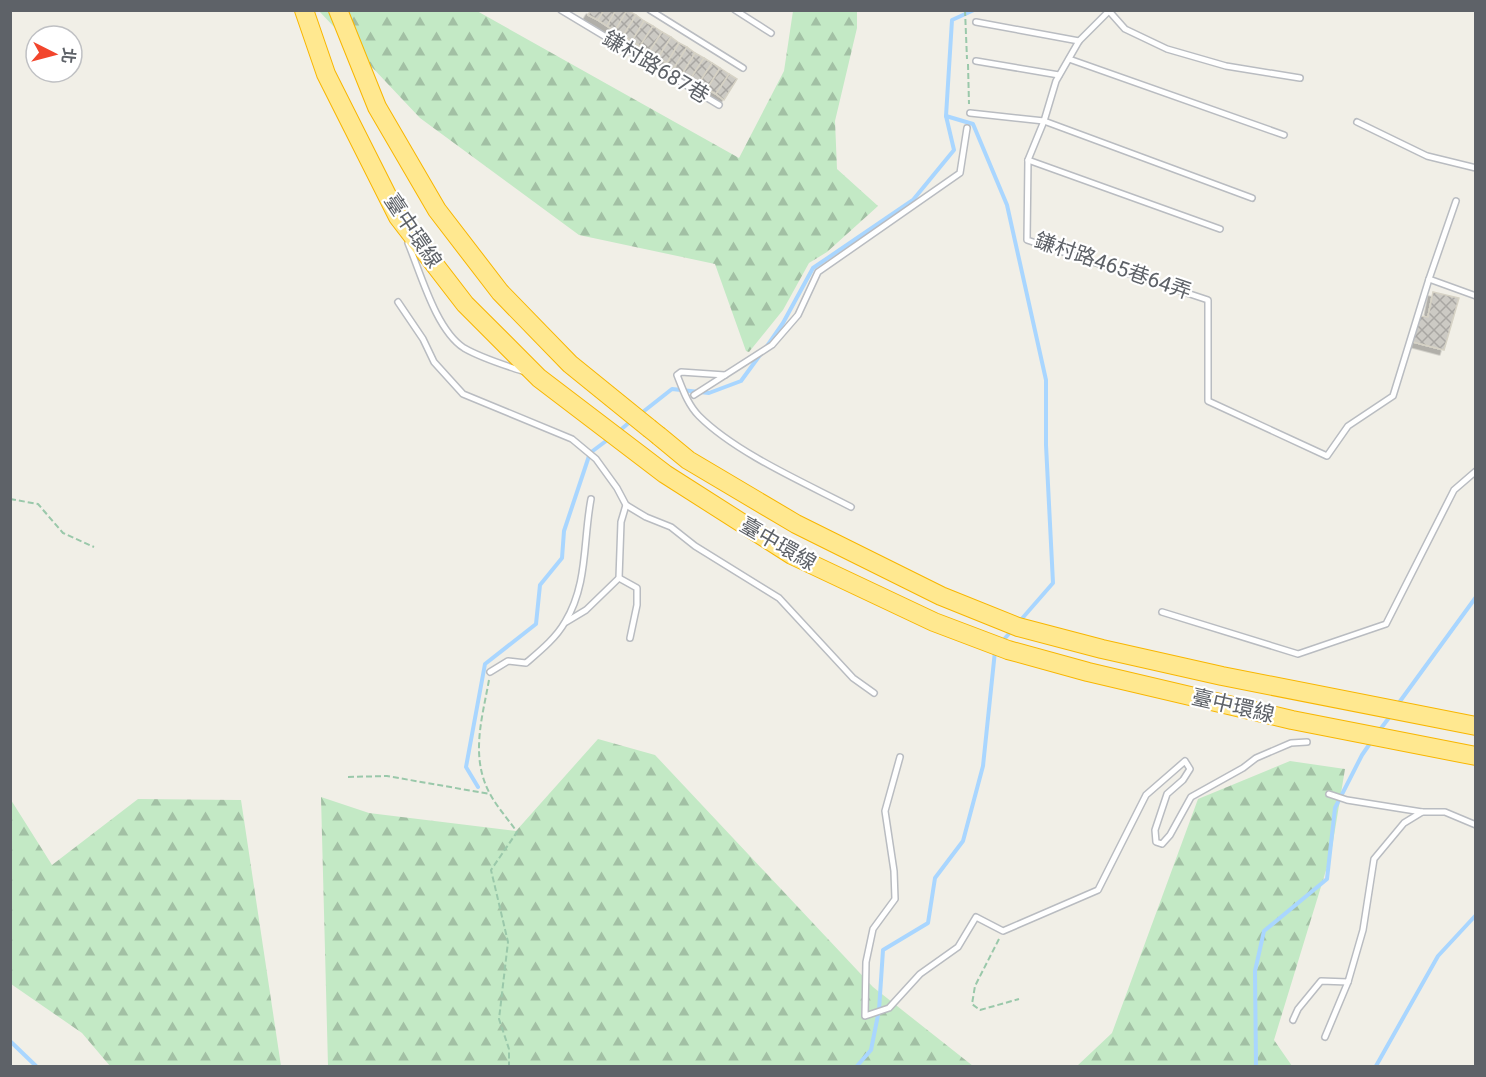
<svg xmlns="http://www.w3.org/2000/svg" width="1486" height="1077" viewBox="0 0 1486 1077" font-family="Roboto,'Noto Sans TC',sans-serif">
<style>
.forest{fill:url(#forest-firs)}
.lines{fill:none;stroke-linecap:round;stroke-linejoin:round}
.stream{stroke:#a9d6ff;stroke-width:4}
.building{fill:url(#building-cross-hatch);stroke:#d6d2c5;stroke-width:1.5;filter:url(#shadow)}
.service-casing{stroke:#b9bcc1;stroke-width:8}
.motorway-casing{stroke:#f8b600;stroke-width:20}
.path{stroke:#9ac8aa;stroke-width:2;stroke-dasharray:6 3;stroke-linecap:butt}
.service{stroke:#fff;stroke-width:5}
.motorway{stroke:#ffe890;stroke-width:18}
.motorway-bridge-casing{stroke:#f8b600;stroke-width:20;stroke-linecap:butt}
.motorway-bridge{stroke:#ffe890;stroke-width:18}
.labels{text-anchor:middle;stroke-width:4.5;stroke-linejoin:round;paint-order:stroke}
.street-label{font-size:21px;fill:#5e6268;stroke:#fff}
</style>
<defs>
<pattern id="forest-firs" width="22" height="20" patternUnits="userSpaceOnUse" patternTransform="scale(1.5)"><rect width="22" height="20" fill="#c3e9c5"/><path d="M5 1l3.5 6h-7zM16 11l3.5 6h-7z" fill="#a2c0a4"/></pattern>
<pattern id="building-cross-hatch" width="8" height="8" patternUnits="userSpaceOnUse" patternTransform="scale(1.5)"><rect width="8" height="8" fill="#cccac4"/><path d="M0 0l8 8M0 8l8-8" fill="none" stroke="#a9a7a3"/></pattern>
<filter id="shadow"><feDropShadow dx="-4.5" dy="4.5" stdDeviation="0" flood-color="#0004"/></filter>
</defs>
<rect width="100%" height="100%" fill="#f1efe7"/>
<g class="forest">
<path d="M319 11H477L739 158 784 71 793 11H857V28L835 121 837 169 878 206 827 252 809 263 783 310 749 352 746 351 715 264 579 235 420 118Z"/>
<path d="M598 739 655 755 873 987 973 1066H328L321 797 369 813 516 831Z"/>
<path d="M1290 761 1345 769 1331 854 1274 1040 1292 1066H1077L1112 1033 1198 799Z"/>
<path d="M138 799 241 800 281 1066H110L82 1033 11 984V800L52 865Z"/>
</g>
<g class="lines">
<g class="stream">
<path d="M946 116 973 124 1007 205 1046 380V445L1053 583 1019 622"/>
<path d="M765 349 783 323 813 268 913 200 954 150 946 116 952 20 974 10"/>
<path d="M639 415 672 389 709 393 741 381 760 355"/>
<path d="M618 432 631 421"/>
<path d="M1001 643 1012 630"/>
<path d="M1398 704 1476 597"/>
<path d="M1379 731 1391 715"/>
<path d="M478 787 466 767 485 664 536 624 540 585 562 558 564 531 590 453 610 438"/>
<path d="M10 1041 36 1066"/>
<path d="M857 1066 871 1050 879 1010 883 950 928 923 935 878 963 841 983 766 995 651"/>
<path d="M1256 1066 1255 971 1264 931 1327 879 1335 808 1362 755 1371 742"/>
<path d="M1376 1066 1438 956 1476 915"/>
</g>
</g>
<g class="building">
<path d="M591 10H604L598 20 588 15Z"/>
<path d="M604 10H616L607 26 598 20Z"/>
<path d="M616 10H627L615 31 607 26Z"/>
<path d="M627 10 636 15 623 36 615 31Z"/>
<path d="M636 15 644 21 632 41 623 36Z"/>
<path d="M644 21 653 26 640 46 632 41Z"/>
<path d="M653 26 662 32 649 52 640 46Z"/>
<path d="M662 32 671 37 658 58 649 52Z"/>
<path d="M671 37 679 43 667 63 658 58Z"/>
<path d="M679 43 687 47 674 68 667 63Z"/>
<path d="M687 47 695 53 683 73 674 68Z"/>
<path d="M695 53 704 58 691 78 683 73Z"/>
<path d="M704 58 712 63 699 83 691 78Z"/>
<path d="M712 63 720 68 707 89 699 83Z"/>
<path d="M720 68 729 74 716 94 707 89Z"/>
<path d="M729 74 737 79 724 100 716 94Z"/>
<path d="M1433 292 1459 298 1444 350 1413 342 1419 316 1428 317Z"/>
</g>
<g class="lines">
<g class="service-casing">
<g id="service">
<path d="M561 10 719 105"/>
<path d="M650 10 743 68"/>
<path d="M735 10 771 33"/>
<path d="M1110 10 1079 41 1056 81 1044 121 1028 160 1027 240 1208 300V401L1327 456 1348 426 1393 396 1429 279 1456 201"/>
<path d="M1109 11 1125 29 1167 49 1226 66 1300 78"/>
<path d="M976 22 1079 41"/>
<path d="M1069 59 1284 135"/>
<path d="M976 61 1059 75"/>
<path d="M970 113 1044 121 1252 198"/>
<path d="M1357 122 1427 156 1476 168"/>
<path d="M1028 160 1220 229"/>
<path d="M408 243C421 274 436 330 464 348 483 359 505 365 525 372"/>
<path d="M1429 279 1476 296"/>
<path d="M398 302 423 339 434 362 463 394 572 439 596 459 617 488 626 505 646 517 671 527 695 546 779 598 853 678 874 693"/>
<path d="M725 375 681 372 677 375C683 390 688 405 699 416 736 453 805 483 851 507"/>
<path d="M694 395 772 345 798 315 818 272 960 173 967 128"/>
<path d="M619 578 637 588V605L630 638"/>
<path d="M1162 612 1298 654 1386 624 1454 490 1476 471"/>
<path d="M566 622 586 610 619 578 621 522 626 505"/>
<path d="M490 672 508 661 526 663C540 651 556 638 565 622 588 585 583 541 591 499"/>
<path d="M900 757 885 811 894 871 895 899 873 929 866 962 865 1016 889 1008 920 974 958 947 976 917 1003 931 1098 890 1146 795 1185 761 1190 769 1183 780 1167 794 1155 830 1156 842 1162 844 1170 835 1191 797 1243 768 1256 758 1291 743 1307 742"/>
<path d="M1422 812H1445L1476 825"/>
<path d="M1293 1020 1298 1009 1321 981 1348 982 1363 930 1374 859 1404 823 1422 812 1347 800 1329 794"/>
<path d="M1325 1037 1348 982"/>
</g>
</g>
<g class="motorway-casing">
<g id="motorway">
<path d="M304 10 326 74 398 217 465 304 539 378 665 474 792 555 934 622 1008 650 1088 672 1292 720 1476 756"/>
<path d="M338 10 377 107 437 210 500 292 570 364 649 428"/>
<path d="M659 436 688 460 796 524 941 596 1018 627 1102 649 1222 676 1476 726"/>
</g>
</g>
<g class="path">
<path d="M965 10 967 59"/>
<path d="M968 64 969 104"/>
<path d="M10 499 38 504 63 533 94 547"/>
<path d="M489 680C482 719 470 757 490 794 497 807 508 819 517 832L491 870 508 942 499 1019 509 1049V1066"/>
<path d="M348 777 387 776 490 794"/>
<path d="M999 939 975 986 972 1004 980 1010 1019 999"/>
</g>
<use href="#service" class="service"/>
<use href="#motorway" class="motorway"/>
<g class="motorway-bridge-casing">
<path id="motorway-bridge" d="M649 428 659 436"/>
</g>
<use href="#motorway-bridge" class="motorway-bridge"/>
</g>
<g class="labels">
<g class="street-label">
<text transform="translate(656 67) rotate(31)" y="7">鎌村路687巷</text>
<text transform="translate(413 231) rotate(56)" y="7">臺中環線</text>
<text transform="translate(1113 266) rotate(19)" y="7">鎌村路465巷64弄</text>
<text transform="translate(778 544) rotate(30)" y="7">臺中環線</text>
<text transform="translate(1233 706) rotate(13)" y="7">臺中環線</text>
</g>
</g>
<rect width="1486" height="1077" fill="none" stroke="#5e6268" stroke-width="24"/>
<g transform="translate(54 54) rotate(96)"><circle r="28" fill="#ffffff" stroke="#bfc0c3" stroke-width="1.5"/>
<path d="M0-4.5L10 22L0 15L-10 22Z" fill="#f2452c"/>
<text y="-9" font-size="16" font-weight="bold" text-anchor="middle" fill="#5e6268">北</text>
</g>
</svg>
